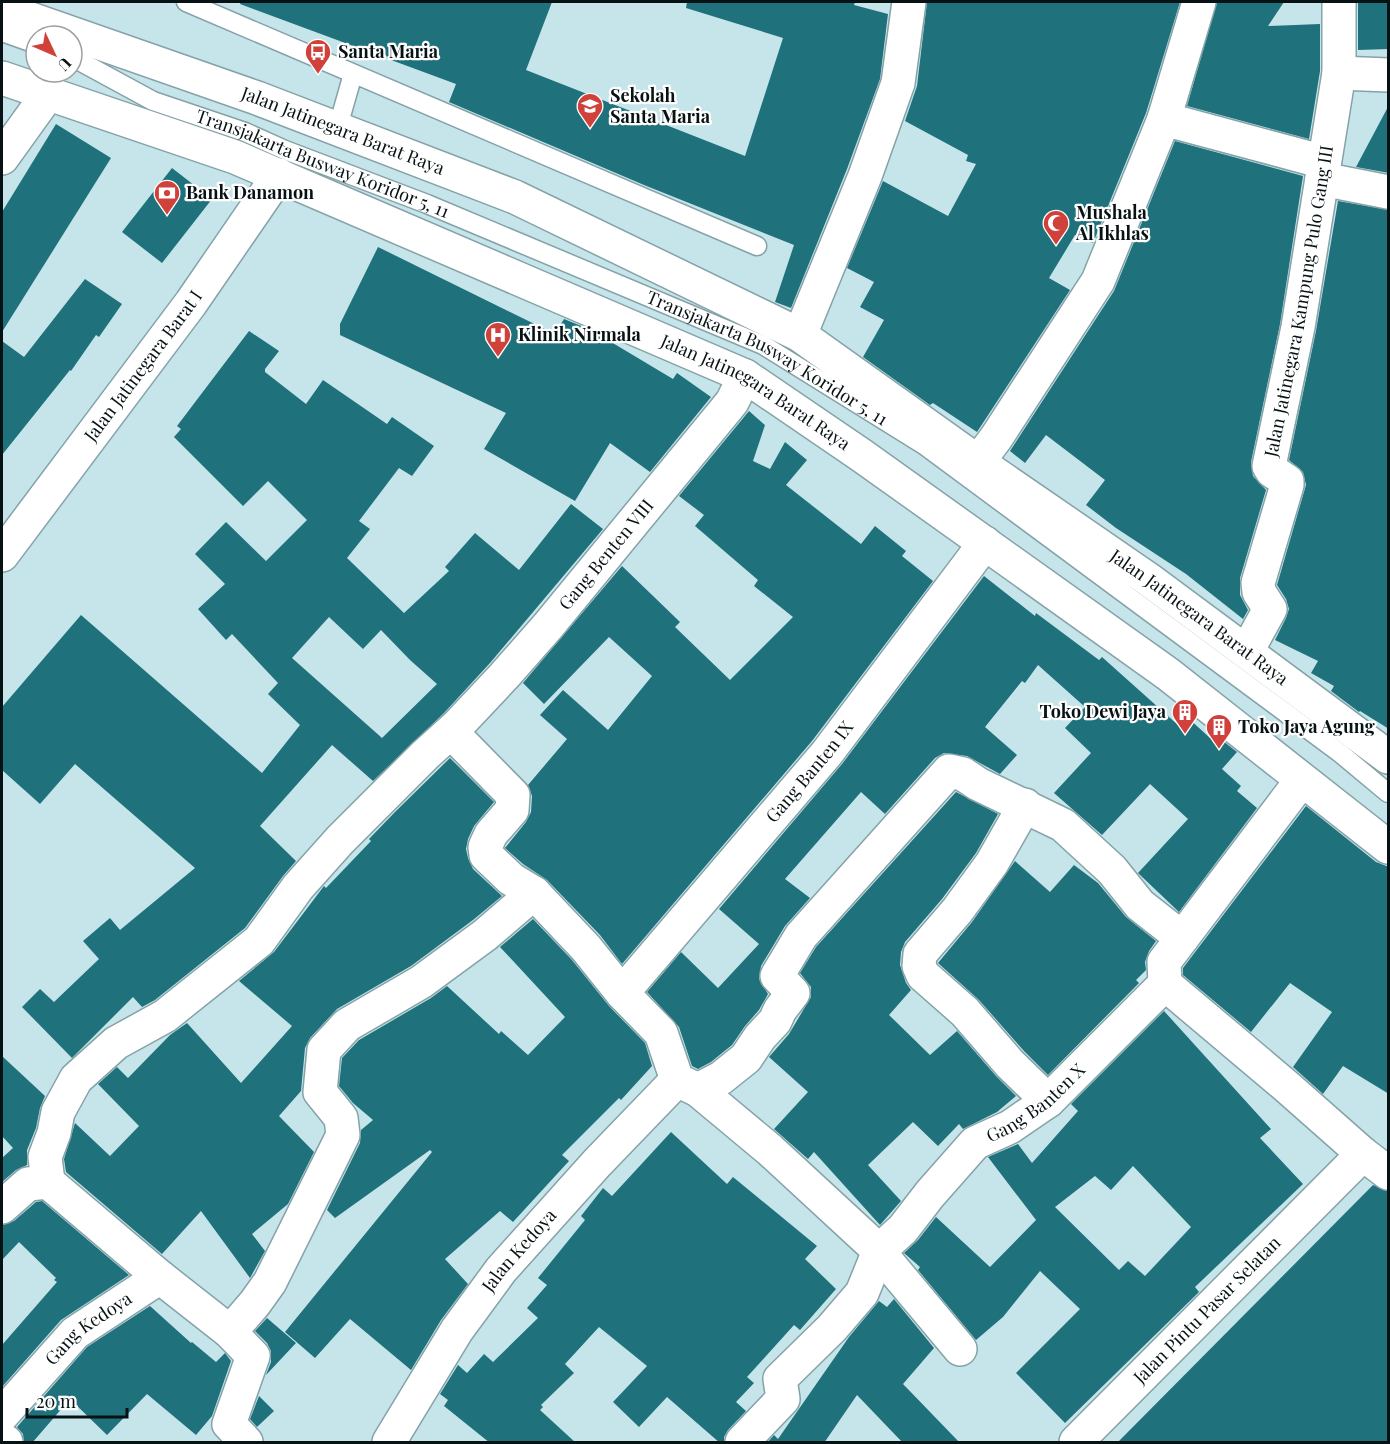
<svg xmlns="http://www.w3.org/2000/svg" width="1390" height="1444" viewBox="0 0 1390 1444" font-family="'Playfair Display',serif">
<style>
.building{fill:#1f717b;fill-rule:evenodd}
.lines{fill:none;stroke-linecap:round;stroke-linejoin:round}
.lane-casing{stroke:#84a2a7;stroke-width:21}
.street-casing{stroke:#84a2a7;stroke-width:36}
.secondary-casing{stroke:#84a2a7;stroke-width:36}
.primary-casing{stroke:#84a2a7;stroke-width:36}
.lane{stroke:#fff;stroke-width:18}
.street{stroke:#fff;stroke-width:33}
.secondary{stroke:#fff;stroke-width:33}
.primary{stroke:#fff;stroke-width:33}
.labels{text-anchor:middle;stroke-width:4.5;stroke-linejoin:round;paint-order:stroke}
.poi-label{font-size:18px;font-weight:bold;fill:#071214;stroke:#fff;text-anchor:start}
.street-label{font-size:18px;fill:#071214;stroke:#fff}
</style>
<rect width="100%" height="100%" fill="#c6e5ea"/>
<g class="building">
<path d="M241 2H552L526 70 745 156 783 38 686 8 687 2H855L854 5 888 14 880 79 847 169 791 308 775 302 794 245 644 185 449 102 456 84 240 4Z"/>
<path d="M927 2H1180L1146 113 1093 243 1075 235 1049 278 1070 290 977 432 933 403 930 405 863 357 884 320 860 307 874 282 847 268 883 181 948 216 976 164 966 161 968 155 905 121 917 86Z"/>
<path d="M1217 2H1284L1268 26 1320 24V71L1309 139 1187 106Z"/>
<path d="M1358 2H1389V49L1358 50Z"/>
<path d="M1389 105V173L1356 167Z"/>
<path d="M56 124 111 158 2 332V212Z"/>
<path d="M1175 141 1303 176 1280 324 1251 462 1253 476 1266 490 1240 578V595L1248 610 1243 619 1186 574 1116 528 1086 505 1105 480 1046 435 1025 463 1010 451 1114 291Z"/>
<path d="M172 168 212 199 162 263 122 232Z"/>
<path d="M1338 201 1389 210V729L1360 711 1359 712 1331 691 1334 686 1311 673 1318 661 1275 640 1286 618 1289 609 1286 599 1277 585 1306 485 1303 472 1289 460 1316 331Z"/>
<path d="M378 247 555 334 564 319 591 330 673 379 677 373 711 397 650 472 610 443 575 501 484 449 506 413 340 335V324Z"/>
<path d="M85 279 122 304 99 337 96 335 71 371 70 370 2 455V341L24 357Z"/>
<path d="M249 331 279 351 265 369V372L306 404 323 380 387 424 392 417 434 446 412 476 399 468 359 521 370 529 347 558 404 613 449 571 445 567 475 533 519 570 571 504 603 529 490 663 444 713 373 781 332 745 260 826 296 861 283 876 245 928 155 1000 142 1007 133 997 72 1058 22 1007 40 989 54 1002 99 959 83 941 110 918 120 930 195 868 75 764 40 804 2 770V707L81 615 262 773 300 725 268 694 278 683 232 634 226 640 198 609 225 584 195 554 226 522 266 561 307 520 268 481 243 506 174 437 181 429 177 426ZM329 617 363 649 381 630 410 660 437 684 382 738 292 658Z"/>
<path d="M749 411 765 425 753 461 770 469 785 442 807 460 786 485 861 544 875 526 906 551 902 556 933 581 812 741 622 964 600 935 547 880 523 864 505 848 526 822 531 812 532 796 528 785 567 739 540 715 563 690 608 730 652 676 609 637 544 704 523 683 622 566 680 622 675 627 730 680 793 617 754 586 758 580 695 526 704 515 679 496Z"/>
<path d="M984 576 1035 616 1036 613 1099 660 1102 657 1178 725 1186 716 1210 738 1214 734 1237 752 1222 769 1241 786 1237 791 1257 808 1179 912 1138 873 1188 819 1150 784 1102 835 1054 793 1091 753 1065 728 1085 707 1038 665 1025 683 1022 681 985 727 1017 755 1000 774 967 756 944 753 935 758 885 814 861 792 785 879 810 898 785 926 761 966 759 979 768 994 759 1010 745 1026 732 1045 711 1062 698 1069 692 1066 679 1027 647 992 681 952 718 988 759 944 719 909 842 764Z"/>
<path d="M450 758 494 802 474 826 468 839 466 849 468 858 473 869 502 896 473 920 411 966 337 1009 310 1038 305 1048 301 1091 279 1116 314 1152 288 1204 252 1234 265 1251 250 1278 201 1211 162 1254 66 1172 64 1159 75 1123 110 1156 139 1126 98 1084 117 1067 128 1078 170 1035 187 1023 241 1083 292 1026 239 981 274 952 324 886 326 888 371 841 369 839 395 812Z"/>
<path d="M956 792 998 814 976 853 942 899 905 942 901 952 900 965 906 983 911 990 889 1015 930 1055 957 1031 996 1076 1016 1096 997 1112 963 1129 959 1124 938 1146 913 1122 868 1165 901 1201 880 1225 814 1152 808 1159 774 1129 808 1092 769 1057 789 1034 811 997V987L800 973 816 947Z"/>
<path d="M1306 806 1376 862 1389 867V1094L1343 1066 1323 1094 1293 1067 1332 1012 1290 983 1251 1032 1183 975V968Z"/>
<path d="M1015 861 1050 892 1074 865 1098 883 1126 917 1156 941 1149 951 1145 962 1146 970 1136 980 1139 983 1048 1075 1024 1051 979 1000 938 963 972 922Z"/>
<path d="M533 919 572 960 609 1006 645 1043 652 1066 621 1100 619 1098 562 1155 569 1161 513 1222 500 1211 445 1259 468 1284 441 1320 411 1370 350 1319 315 1358 285 1332 432 1152 430 1150 335 1218 327 1210 360 1143 361 1130 373 1120 353 1103 339 1086 342 1058 359 1040 431 998 447 986 499 1034 501 1031 528 1055 565 1017 500 947Z"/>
<path d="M1164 1011 1271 1129 1260 1138 1303 1184 1195 1287 1199 1292 1065 1423 1016 1373 1080 1309 1040 1271 1003 1317 976 1340 918 1270 920 1267 904 1253 918 1240 936 1217 990 1267 1036 1220 988 1157 1018 1144 1032 1163 1078 1111 1071 1104ZM1133 1166 1191 1227 1145 1276 1128 1261 1119 1270 1055 1207 1095 1176 1111 1190Z"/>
<path d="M2 1056 45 1096 40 1108 36 1128 27 1150V1165L16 1170 2 1182V1158L13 1148 2 1136Z"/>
<path d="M671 1132 727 1184 733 1177 817 1246 805 1259 836 1289 800 1330 794 1325 747 1377 754 1383 736 1402 746 1411 728 1430 724 1437V1443H720L667 1397 639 1427 613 1402 647 1366 599 1327 565 1364 574 1373 541 1405 543 1407 540 1410 576 1443H490L444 1406 448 1400 440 1394 458 1365 467 1373 484 1354 493 1362 538 1318 527 1308 547 1285 538 1278 585 1220 581 1216 603 1188 612 1196Z"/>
<path d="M1373 1185 1389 1191V1443H1117Z"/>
<path d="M42 1201 129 1275 61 1320 2 1387V1345L57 1282 54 1280 56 1278 19 1242 2 1260V1225L14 1221 36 1202Z"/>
<path d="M894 1299 934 1348 903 1384 960 1443H903L857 1395 824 1443H767L774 1435 778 1439 849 1337 879 1301 887 1307Z"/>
<path d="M150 1306 191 1343 192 1342 216 1362 225 1353 231 1361 212 1416 196 1435 147 1394 107 1435 70 1399 32 1443H24L23 1434 17 1427 87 1347Z"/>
<path d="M267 1318 296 1343 266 1375 271 1362V1351L267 1343 255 1331Z"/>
<path d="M259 1396 274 1411 257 1427 250 1419Z"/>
</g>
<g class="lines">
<g class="lane-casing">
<g id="lane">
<path d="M186 2 757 246"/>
<path d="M2 32 36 44"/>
<path id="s1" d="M72 57 153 101 245 132 285 150 427 204 763 345 924 445 1340 753 1388 793"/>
<path d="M337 130 353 74"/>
</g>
</g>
<g class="street-casing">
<g id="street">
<path d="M1339 73 1388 75"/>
<path d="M1164 119 1324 162"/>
<path d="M1322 179 1388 192"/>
<path d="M800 335 865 176 898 83 909 2"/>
<path d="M978 462 996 438 1098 281 1164 119 1199 2"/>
<path id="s2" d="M1247 651 1270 609 1259 592 1258 583 1287 485V481L1272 471 1269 466 1298 327 1339 73V2"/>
<path d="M451 732 513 795 512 810 491 834 485 847 486 855 511 879 534 893 586 948 622 993 661 1033 677 1080 698 1090 770 1150 874 1246 960 1349"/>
<path d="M1025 805 992 863 957 911 920 954 919 966 923 975 965 1012 1010 1064 1048 1101"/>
<path d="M1165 984 1286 1086 1363 1154"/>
<path id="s3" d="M622 993 827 753 985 543"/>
<path d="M698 1090 721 1078 746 1058 760 1037 775 1021 780 1010 793 993 777 976 801 936 949 771 963 774 978 784 1063 825 1112 870 1140 905 1182 938"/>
<path d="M48 1182 160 1277 230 1332 253 1356 229 1424 246 1442"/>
<path id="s4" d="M2 1207 28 1184 48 1182 45 1157 54 1133 58 1112 76 1079 116 1043 165 1016 259 941 298 887 340 840 425 755 457 726 504 676 548 626 732 402 745 376"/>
<path d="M230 1332 255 1303 270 1282 343 1135 341 1118 320 1092 324 1050 347 1025 421 982 485 935 534 893"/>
<path id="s5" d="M2 1415 75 1333 160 1277"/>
<path d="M2 1439 6 1442"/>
<path id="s6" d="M389 1442 457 1330 501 1270 597 1163 677 1080"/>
<path id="s7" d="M742 1442 783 1399 780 1379 832 1328 862 1293 879 1251 903 1229 930 1194 975 1143 1010 1127 1048 1101 1165 984 1164 962 1301 781"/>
<path id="s8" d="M1076 1442 1363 1154 1388 1173"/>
</g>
</g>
<g class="secondary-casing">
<g id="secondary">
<path d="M2 158 48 94"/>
<path id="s9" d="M2 555 191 303 279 175"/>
</g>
</g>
<g class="primary-casing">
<g id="primary">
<path id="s10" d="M2 9 257 98 515 197 800 335 978 462 1148 579 1388 757"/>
<path id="s11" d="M2 78 235 157 745 376 861 455 1168 674 1388 847"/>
</g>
</g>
<use href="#lane" class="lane"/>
<use href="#street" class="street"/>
<use href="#secondary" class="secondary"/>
<use href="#primary" class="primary"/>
</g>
<defs>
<g id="bus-pin" transform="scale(1.35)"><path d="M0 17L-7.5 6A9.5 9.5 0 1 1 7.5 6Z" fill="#d0413b" stroke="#fff"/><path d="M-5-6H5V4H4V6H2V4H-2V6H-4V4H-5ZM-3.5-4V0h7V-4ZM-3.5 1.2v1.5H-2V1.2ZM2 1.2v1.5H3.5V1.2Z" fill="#fff"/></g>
<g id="school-pin" transform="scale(1.35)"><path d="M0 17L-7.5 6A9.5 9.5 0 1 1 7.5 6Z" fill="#d0413b" stroke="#fff"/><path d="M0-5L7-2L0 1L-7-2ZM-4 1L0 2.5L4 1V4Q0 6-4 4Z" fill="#fff"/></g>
<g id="bank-pin" transform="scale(1.35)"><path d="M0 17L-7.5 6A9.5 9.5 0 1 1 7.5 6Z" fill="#d0413b" stroke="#fff"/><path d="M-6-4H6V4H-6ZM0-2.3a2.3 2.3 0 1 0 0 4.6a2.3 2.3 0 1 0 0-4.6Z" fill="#fff"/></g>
<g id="mosque-pin" transform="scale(1.35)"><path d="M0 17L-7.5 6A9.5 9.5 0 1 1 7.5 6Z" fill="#d0413b" stroke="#fff"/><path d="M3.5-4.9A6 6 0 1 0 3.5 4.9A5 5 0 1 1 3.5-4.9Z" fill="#fff"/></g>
<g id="hospital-pin" transform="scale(1.35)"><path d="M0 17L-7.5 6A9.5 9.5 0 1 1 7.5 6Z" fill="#d0413b" stroke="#fff"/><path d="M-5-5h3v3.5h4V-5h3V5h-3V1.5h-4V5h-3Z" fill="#fff"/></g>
<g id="building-pin" transform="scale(1.35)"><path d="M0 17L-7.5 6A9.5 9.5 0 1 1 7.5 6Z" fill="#d0413b" stroke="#fff"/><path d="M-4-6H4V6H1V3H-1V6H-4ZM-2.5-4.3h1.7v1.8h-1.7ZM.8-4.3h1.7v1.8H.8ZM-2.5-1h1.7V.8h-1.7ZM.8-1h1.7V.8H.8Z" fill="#fff"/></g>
</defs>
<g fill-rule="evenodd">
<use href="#bus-pin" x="318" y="52"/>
<use href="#school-pin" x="590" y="106"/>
<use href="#bank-pin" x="167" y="193"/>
<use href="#mosque-pin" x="1056" y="223"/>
<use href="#hospital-pin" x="498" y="335"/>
<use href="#building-pin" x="1185" y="712"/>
<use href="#building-pin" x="1219" y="727"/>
</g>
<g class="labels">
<g class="poi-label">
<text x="338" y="58">Santa Maria</text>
<text x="610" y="102">Sekolah<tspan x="610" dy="21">Santa Maria</tspan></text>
<text x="186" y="199">Bank Danamon</text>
<text x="1076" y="219">Mushala<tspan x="1076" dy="21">Al Ikhlas</tspan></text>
<text x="518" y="341">Klinik Nirmala</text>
<text x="1166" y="718" text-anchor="end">Toko Dewi Jaya</text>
<text x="1238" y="733">Toko Jaya Agung</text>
</g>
<g class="street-label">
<text dy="6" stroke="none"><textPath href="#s10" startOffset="362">Jalan Jatinegara Barat Raya</textPath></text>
<text dy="6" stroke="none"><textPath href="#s1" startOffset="273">Transjakarta Busway Koridor 5, 11</textPath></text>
<text dy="6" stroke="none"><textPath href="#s2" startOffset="375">Jalan Jatinegara Kampung Pulo Gang III</textPath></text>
<text dy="6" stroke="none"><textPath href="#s1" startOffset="759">Transjakarta Busway Koridor 5, 11</textPath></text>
<text dy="6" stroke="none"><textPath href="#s9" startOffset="236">Jalan Jatinegara Barat I</textPath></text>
<text dy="6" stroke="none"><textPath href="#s11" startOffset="818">Jalan Jatinegara Barat Raya</textPath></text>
<text dy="6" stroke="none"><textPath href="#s4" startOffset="915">Gang Benten VIII</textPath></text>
<text dy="6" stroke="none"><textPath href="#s10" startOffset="1352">Jalan Jatinegara Barat Raya</textPath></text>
<text dy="6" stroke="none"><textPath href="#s3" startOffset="290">Gang Banten IX</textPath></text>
<text dy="6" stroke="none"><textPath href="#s7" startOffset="462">Gang Banten X</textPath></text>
<text dy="6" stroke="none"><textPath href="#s6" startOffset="232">Jalan Kedoya</textPath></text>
<text dy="6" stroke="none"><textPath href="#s8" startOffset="186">Jalan Pintu Pasar Selatan</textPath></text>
<text dy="6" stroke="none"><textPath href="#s5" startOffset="123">Gang Kedoya</textPath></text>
</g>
</g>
<rect width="1390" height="1444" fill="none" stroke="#071214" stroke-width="6"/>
<g transform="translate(54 54) rotate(134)"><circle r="28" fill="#ffffff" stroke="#9ca0a1" stroke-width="1.5"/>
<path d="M0-4.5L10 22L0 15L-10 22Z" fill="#d0413b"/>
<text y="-9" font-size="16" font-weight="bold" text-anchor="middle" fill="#071214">U</text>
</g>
<path d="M27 1408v9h100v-9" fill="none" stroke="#071214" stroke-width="3"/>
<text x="36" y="1408" font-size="18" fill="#071214" stroke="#ffffff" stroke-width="4.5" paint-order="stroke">20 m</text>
</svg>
